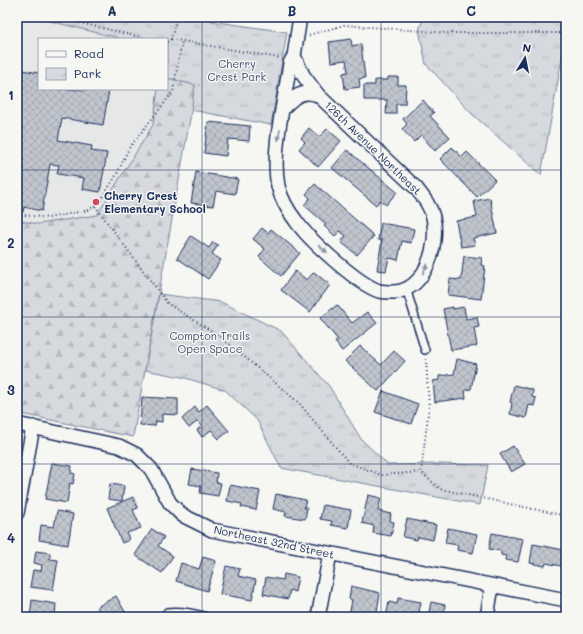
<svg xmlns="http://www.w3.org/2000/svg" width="583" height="634" viewBox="0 0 583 634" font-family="Mali,sans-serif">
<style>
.built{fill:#e6e7e7}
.forest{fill:url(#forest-firs);stroke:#78849e}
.park{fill:url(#park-tufts);stroke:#78849e}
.building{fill:url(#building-cross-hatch);stroke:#1b2f5e}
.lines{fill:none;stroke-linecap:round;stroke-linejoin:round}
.lane-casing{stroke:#1b2f5e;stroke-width:10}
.street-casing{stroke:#1b2f5e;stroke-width:16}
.path{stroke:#1b2f5e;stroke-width:2;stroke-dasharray:1 3;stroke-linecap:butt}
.lane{stroke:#f6f6f2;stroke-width:7}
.street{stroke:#f6f6f2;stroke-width:13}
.oneway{fill:#8892a8}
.grid{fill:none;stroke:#1b2f5e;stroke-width:1;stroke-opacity:0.55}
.poi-dot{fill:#d1495b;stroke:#f6f6f2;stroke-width:1.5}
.labels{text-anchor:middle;stroke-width:3;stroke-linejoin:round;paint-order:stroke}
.park-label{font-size:11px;fill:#405177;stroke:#f6f6f2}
.street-label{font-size:11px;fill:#1b2f5e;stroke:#f6f6f2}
.poi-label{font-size:11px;font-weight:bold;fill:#1b2f5e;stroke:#f6f6f2;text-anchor:start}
.neatline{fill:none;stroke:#1b2f5e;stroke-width:1.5}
.grid-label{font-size:13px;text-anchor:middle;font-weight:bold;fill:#1b2f5e}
</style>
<defs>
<pattern id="forest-firs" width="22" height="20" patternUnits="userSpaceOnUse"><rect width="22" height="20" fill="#d6d9dd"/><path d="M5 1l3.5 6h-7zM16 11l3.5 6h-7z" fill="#b7bbc0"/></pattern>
<pattern id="park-tufts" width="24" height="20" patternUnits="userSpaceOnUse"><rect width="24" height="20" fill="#d6d9dd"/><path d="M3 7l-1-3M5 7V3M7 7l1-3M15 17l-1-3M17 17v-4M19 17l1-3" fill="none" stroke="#b7bbc0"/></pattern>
<pattern id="building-cross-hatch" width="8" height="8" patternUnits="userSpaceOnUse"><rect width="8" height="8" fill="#c0c4cd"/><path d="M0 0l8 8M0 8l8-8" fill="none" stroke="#a4a9b2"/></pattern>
</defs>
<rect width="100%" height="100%" fill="#f6f6f2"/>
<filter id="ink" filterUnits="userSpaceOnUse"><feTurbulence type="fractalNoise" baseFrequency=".025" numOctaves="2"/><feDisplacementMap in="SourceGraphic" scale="8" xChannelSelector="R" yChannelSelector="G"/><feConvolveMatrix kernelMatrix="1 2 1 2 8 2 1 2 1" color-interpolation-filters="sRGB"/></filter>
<g filter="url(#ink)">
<path class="built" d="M17 17H34L122 39H39V89H167V78L196 85 133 437 17 413Z"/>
<path class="forest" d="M167 78 196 85 133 437 17 413V220L38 224 97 215 153 125 158 89H167Z"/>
<g class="park">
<path d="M34 17H211V21L287 32 271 125 191 110 195 85 167 78V39H122Z"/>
<path d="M424 17H566V36L541 175 472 114 426 64 419 30Z"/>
<path d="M159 294 221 302 281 331 329 386 361 439 388 465 437 464 488 465 480 505 281 468 257 420 225 390 182 377 145 370Z"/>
</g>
<g class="building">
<path d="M351 39 352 46 361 44 365 78 359 79 360 87 345 89 343 73 348 72 346 60 331 62 329 42Z"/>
<path d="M17 69 39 73V89L109 90 103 125 62 118 58 140 92 146 91 151 107 153 100 192 82 189 84 178 57 174 59 165 50 164 42 211 24 207 23 212 17 210Z"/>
<path d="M388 77H398V85H406L405 104H396V114H386L387 100H364V85H375V80H388Z"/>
<path d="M423 100 434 113 430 116 450 137 435 151 421 135 414 142 402 129 407 124 403 119Z"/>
<path d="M208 122 250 126 249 141 228 139 226 156 204 153Z"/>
<path d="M309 128 319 137 327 129 341 141 318 167 299 149 305 142 301 138Z"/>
<path d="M452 147 462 157 467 152 495 180 477 197 440 159Z"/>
<path d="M347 150 397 192 386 205 380 200 376 205 332 168Z"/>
<path d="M196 172 238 179 235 194 216 191 213 206 191 203Z"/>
<path d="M315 184 374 236 357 255 341 242 346 236 340 231 335 236 324 226 326 224 304 205 310 198 306 194Z"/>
<path d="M490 198 497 233 473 238 475 245 461 247 456 221 477 217 474 201Z"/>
<path d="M381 223 414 229 411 243 402 241 398 260 389 258 386 271 377 270 382 240H378Z"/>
<path d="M262 228 268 233 271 229 300 253 281 276 259 257 265 249 253 239Z"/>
<path d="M191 236 209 248 213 242 218 245 212 254 221 260 208 279 177 258Z"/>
<path d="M464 256 482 258 481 265 485 266 481 299 448 295 450 279 461 280Z"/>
<path d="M295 271 307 280 314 272 330 285 310 312 281 290Z"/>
<path d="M337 305 352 323 367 312 377 323 342 351 335 342 338 340 320 318Z"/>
<path d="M453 307V309L464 307 466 319 477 317 479 327 474 328 477 346 451 350 443 309Z"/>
<path d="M360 346 381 365 394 351 405 361 378 391 345 361Z"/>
<path d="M457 359 476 364 471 389 465 390 466 398 435 402 433 381 439 380V376L454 374Z"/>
<path d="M514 385 533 390 532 397 536 398 534 406 529 405 526 418 510 414 512 403 510 402Z"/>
<path d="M383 391 418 404 411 424 375 412Z"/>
<path d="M142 397 178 399V415L162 414V422L156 421 155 426 140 425Z"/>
<path d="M207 405 229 431 219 439 211 430 202 437 197 430 202 426 198 421 189 428 182 419 195 407 199 412Z"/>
<path d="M513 446 525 464 511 472 500 454Z"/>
<path d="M52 463 72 466 71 473 75 474 73 484 70 483 67 503 45 499Z"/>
<path d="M192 469 217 473 216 482 221 483 218 496 200 493 201 486 189 484Z"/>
<path d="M110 484 124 486 122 501 108 499Z"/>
<path d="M230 485 260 491 256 510 241 507 242 504 227 501Z"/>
<path d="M276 494 306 500 304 508H307L305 519 285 516 286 512 273 509Z"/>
<path d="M368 495 381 498 378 511 391 514 390 521 394 522 391 536 373 533 374 526 362 523Z"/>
<path d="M133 497 138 508 133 510 141 528 127 533 129 540 122 543 107 508Z"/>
<path d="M323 505 351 510 348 528 331 525 332 521 320 519Z"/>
<path d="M57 511 73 514 68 545 39 540 41 525 54 527Z"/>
<path d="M407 519 436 525 433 540 418 537 417 540 403 537Z"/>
<path d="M448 528 477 534 473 553 457 550 458 545 445 543Z"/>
<path d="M152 529 164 537 158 546 173 556 162 573 135 555Z"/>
<path d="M492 533 523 539 518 562 505 560 506 556 501 555V551L489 549Z"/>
<path d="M533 544 564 550 561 566 546 563 545 566 530 563Z"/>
<path d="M36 551 50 553V559L58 560 53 590 30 587 33 570 41 571 42 565 34 563Z"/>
<path d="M203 557 216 561 207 591 176 581 181 563 199 569Z"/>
<path d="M226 566 240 569 238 576 256 580 252 600 220 594Z"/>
<path d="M284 574 298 577 295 592 290 590 288 599 263 594 266 577 283 580Z"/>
<path d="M351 586 380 593 376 617H349L352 600 349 599Z"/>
<path d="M116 596 128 617H102L97 607Z"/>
<path d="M398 598 421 602 418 617H386L389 602 397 604Z"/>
<path d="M32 600 56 604 55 617H30Z"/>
<path d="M431 602 445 605 443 617H428Z"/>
</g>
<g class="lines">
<g class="lane-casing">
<g id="lane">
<path d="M406 288 425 350"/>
<path d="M167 612C180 610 194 613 207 617"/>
</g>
</g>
<g class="street-casing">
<g id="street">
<path d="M294 56 303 75 318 95 416 188C423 197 430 205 433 217 439 243 427 290 394 292 390 292 383 292 379 291 358 284 309 240 296 221 289 212 281 198 278 186 271 150 285 100 290 63L294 56 300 17"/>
<path d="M283 108C294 97 302 89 318 95"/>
<path d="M17 424 119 446 137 455 151 469 170 503 182 515 212 530 566 600"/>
<path d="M17 513 33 427"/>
<path d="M318 617 330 554"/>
<path d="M487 617 492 586"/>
</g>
</g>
<g class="path">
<path d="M56 17 148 39"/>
<path d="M559 33 563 17"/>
<path d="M309 35 344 25 448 33H559L566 40"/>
<path d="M171 39 279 58"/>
<path d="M167 42 171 39 177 17"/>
<path d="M95 206 168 304 221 337 299 403 349 463 382 475 421 472"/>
<path d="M17 214 48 218 89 210 101 200 117 174 129 148 173 92 182 41"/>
<path d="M426 359 429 407 421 472 440 489 566 516"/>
</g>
<use href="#lane" class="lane"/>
<use href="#street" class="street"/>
</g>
<defs><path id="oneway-solid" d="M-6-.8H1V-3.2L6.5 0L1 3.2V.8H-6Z"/></defs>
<g class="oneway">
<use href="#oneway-solid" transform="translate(279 135) rotate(100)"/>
<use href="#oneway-solid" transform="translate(323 249) rotate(41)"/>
<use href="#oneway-solid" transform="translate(425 269) rotate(-64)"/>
</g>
</g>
<path class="grid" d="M202 17V617M381 17V617M17 170H566M17 317H566M17 464H566"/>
<circle class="poi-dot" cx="96" cy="202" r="4"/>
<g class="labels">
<g class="park-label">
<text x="237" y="68">Cherry<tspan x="237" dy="13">Crest Park</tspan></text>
<text x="210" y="340">Compton Trails<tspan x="210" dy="13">Open Space</tspan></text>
</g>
<g class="street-label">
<text transform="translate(373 148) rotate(44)" y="4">126th Avenue Northeast</text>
<text transform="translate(274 542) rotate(12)" y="4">Northeast 32nd Street</text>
</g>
<g class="poi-label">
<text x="104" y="200">Cherry Crest<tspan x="104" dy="13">Elementary School</tspan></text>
</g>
</g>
<rect width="583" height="634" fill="none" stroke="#f6f6f2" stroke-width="44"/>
<rect x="38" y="38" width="130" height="52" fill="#f6f6f2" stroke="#9ea6b7"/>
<rect x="46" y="51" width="20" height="6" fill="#f6f6f2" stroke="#9ea6b7"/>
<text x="74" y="58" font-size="12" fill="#1b2f5e">Road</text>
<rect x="46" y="68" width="20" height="12" fill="url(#park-tufts)" stroke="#9ea6b7"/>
<text x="74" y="78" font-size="12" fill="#1b2f5e">Park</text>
<g transform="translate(525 58) rotate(10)" stroke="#f6f6f2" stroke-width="3" paint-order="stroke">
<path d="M0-3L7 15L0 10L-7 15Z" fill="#1b2f5e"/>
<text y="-6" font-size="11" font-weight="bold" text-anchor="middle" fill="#1b2f5e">N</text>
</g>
<rect x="22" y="22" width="539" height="590" class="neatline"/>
<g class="grid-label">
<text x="112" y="16">A</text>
<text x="292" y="16">B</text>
<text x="471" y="16">C</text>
<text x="11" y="100">1</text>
<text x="11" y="248">2</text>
<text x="11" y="395">3</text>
<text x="11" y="543">4</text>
</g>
</svg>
